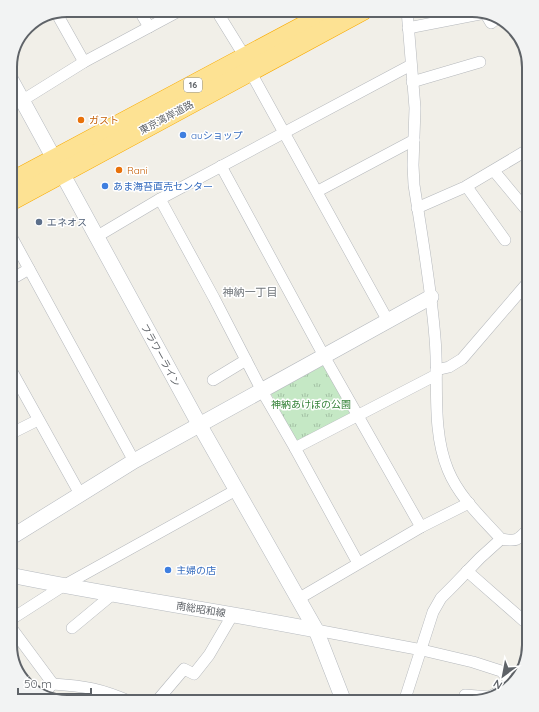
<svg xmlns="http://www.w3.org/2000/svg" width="539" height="712" viewBox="0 0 539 712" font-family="Quicksand,'Noto Sans JP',sans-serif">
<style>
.park{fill:url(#park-tufts)}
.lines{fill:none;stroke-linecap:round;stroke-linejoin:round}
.street-casing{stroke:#b5b8bc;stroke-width:12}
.secondary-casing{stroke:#b6babf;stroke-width:16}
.highway-casing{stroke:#f9ab00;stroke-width:21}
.street{stroke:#fff;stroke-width:11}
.secondary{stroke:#fff;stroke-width:15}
.highway{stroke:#fde293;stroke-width:20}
.food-dot{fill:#e8710a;stroke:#fff;stroke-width:1.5}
.shop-dot{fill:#3f7fe0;stroke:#fff;stroke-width:1.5}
.service-dot{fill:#5c6f8a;stroke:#fff;stroke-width:1.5}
.labels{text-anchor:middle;stroke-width:3;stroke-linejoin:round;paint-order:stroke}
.shield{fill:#fff;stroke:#8f9295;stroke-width:1}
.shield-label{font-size:9px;font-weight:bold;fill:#5f6368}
.street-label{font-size:10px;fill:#5f6368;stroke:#fff}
.food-label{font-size:10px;fill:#c56008;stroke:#fff;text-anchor:start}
.shop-label{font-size:10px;fill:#366cbe;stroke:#fff;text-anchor:start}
.service-label{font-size:10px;fill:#4e5e75;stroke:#fff;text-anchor:start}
.park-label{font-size:10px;fill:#348238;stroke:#fff}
.neighbourhood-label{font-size:11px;fill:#70757a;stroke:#fff}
.rim{fill:none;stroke:#5f6368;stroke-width:2}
</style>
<defs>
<pattern id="park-tufts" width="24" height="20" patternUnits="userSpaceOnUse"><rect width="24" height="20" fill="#c5e8c5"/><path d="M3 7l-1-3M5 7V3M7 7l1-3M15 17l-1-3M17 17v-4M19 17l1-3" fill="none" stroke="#a3c0a4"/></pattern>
</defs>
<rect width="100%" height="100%" fill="#f1efe8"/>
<path class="park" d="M324 365 351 414 297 442 271 394Z"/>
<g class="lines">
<g class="street-casing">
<g id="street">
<path d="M139 10 149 27"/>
<path d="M216 10 245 57"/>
<path d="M407 10 415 108 413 165 414 185C422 236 431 287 435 338 439 381 431 429 448 470 459 497 482 518 501 539 517 542 518 540 529 528"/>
<path d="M485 13 491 23 499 17"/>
<path d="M57 14 84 62"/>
<path d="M408 28 485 13"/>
<path d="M250 71 388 321"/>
<path d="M412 82 480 62"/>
<path d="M23 100 84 62 181 10"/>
<path d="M221 166 324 356 421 527"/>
<path d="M494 171 529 213"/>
<path d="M467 187 505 240"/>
<path d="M318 191 414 140"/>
<path d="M160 199 214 298 262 391 295 448 358 563"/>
<path d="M417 208 465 187 529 149"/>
<path d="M10 234 134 461"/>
<path d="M96 237 160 199 411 65"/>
<path d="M10 280 29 269"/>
<path d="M10 368 80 494"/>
<path d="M436 370 449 367 462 359 529 281"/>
<path d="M213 380 246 360"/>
<path d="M10 434 38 420"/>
<path d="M295 448 436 375"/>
<path d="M467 571 524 621"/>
<path d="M298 599 421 527 469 503"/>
<path d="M10 620 63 586 236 490"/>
<path d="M10 626 53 684"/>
<path d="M72 628 113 594"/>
<path d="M316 630 422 650 473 662 501 671 512 683"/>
<path d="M41 695 53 684C85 686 102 689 131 702"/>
<path d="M465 695 490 697"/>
<path d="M491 696 509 686"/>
<path d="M156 702 184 669 194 674 209 655 233 614"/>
<path d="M404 702 433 612 441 598 454 585 480 558 501 539"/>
</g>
</g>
<g class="secondary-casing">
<g id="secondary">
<path d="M10 78 199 424 316 630 344 702"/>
<path d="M10 538 134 461 431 297"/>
<path d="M10 575C112 596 214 610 316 630"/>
</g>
</g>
<g class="highway-casing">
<g id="highway">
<path d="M10 183 334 10"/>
<path d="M10 201 363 10"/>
</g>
</g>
<use href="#street" class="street"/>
<use href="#secondary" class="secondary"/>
<use href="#highway" class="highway"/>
</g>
<g class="food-dot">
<circle cx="81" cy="120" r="4"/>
<circle cx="119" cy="170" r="4"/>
</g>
<g class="shop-dot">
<circle cx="183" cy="135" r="4"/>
<circle cx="105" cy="186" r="4"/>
<circle cx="168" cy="570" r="4"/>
</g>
<circle class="service-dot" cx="39" cy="222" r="4"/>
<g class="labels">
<rect class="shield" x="184" y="78" width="18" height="14" rx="3"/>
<g class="shield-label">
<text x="193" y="88">16</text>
</g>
<g class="street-label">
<text transform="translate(166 117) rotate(-28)" y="4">東京湾岸道路</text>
<text transform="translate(161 355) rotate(61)" y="4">フラワーライン</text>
<text transform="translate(201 609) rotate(9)" y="4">南総昭和線</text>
</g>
<g class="food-label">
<text x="89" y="124">ガスト</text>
<text x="127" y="174">Rani</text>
</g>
<g class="shop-label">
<text x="191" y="139">auショップ</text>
<text x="113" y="190">あま海苔直売センター</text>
<text x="176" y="574">主婦の店</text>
</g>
<g class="service-label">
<text x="47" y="226">エネオス</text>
</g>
<g class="park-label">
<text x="311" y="408">神納あけぼの公園</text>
</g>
<g class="neighbourhood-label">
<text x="250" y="296">神納一丁目</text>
</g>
</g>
<path d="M0 0H539V712H0ZM67 17H472A50 50 0 0 1 522 67V645A50 50 0 0 1 472 695H67A50 50 0 0 1 17 645V67A50 50 0 0 1 67 17Z" fill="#f2f3f3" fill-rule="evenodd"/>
<path class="rim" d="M67 17H472A50 50 0 0 1 522 67V645A50 50 0 0 1 472 695H67A50 50 0 0 1 17 645V67A50 50 0 0 1 67 17Z"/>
<g transform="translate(503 676) rotate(212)" stroke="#ffffff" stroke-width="3" paint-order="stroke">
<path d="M0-3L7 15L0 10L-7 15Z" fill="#5f6368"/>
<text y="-6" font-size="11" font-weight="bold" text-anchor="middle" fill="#5f6368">N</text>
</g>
<path d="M18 688v6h73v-6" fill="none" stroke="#5f6368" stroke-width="2"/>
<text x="24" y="688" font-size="12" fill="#5f6368" stroke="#ffffff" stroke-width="3" paint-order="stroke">50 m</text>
</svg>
